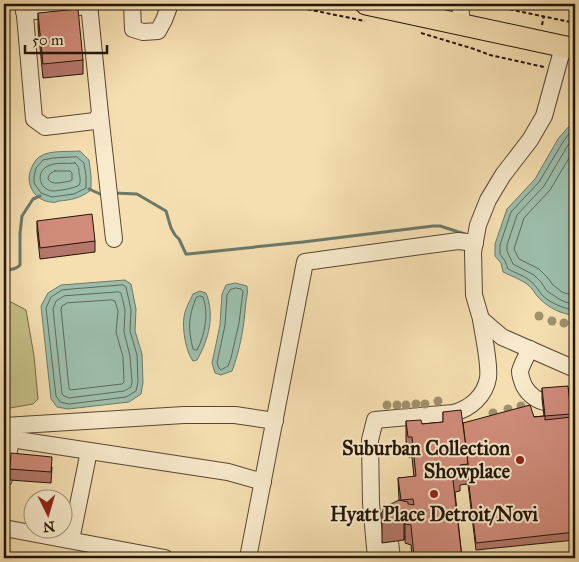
<svg xmlns="http://www.w3.org/2000/svg" width="579" height="562" viewBox="0 0 579 562" font-family="'IM FELL Great Primer',serif">
<style>
.green{fill:#c4bf86;stroke:#746a46}
.water{fill:#9cbdaa;stroke:#6c7969}
.lines{fill:none;stroke-linecap:round;stroke-linejoin:round}
.shore{stroke:#606858;stroke-width:1}
.stream{stroke:#6c7969;stroke-width:3}
.minor-casing{stroke:#584732;stroke-width:18}
.major-casing{stroke:#231407;stroke-width:23}
.path{stroke:#231407;stroke-width:2;stroke-dasharray:4 2.5;stroke-linecap:butt}
.minor{stroke:#f8eacc;stroke-width:16}
.major{stroke:#f5dfb1;stroke-width:21}
.tree{fill:#a0906c}
.wall{fill:#b4786b;stroke:#231407}
.shaded-wall{fill:#926257;stroke:#231407}
.building{fill:#d18c7c;stroke:#231407}
.poi-dot{fill:#8f2418;stroke:#f8eacc;stroke-width:2}
.labels{text-anchor:middle;stroke-width:4;stroke-linejoin:round;paint-order:stroke}
.poi-label{font-size:20px;font-weight:bold;fill:#231407;stroke:#f8eacc;text-anchor:end}
</style>
<rect width="100%" height="100%" fill="#f5dfb1"/>
<filter id="stains"><feTurbulence type="fractalNoise" baseFrequency=".004" numOctaves="4"/><feColorMatrix values="0 0 0 0 .2 0 0 0 0 .09 0 0 0 0 .02 0 0 0 .5 -.17"/></filter>
<radialGradient id="worn" r=".72"><stop offset=".6" stop-color="#630" stop-opacity="0"/><stop offset="1" stop-color="#630" stop-opacity=".3"/></radialGradient>
<path class="green" d="M11 302 26 310 34 356 38 399 33 404 4 409V303Z"/>
<g class="water">
<path d="M570 125H575V315C563 315 549 308 540 299 535 295 533 288 527 284 520 279 511 276 503 272L501 263 495 256V244L507 209 535 179 558 139Z"/>
<path d="M80 151 89 160 91 176V190C81 198 71 200 59 201 56 202 54 203 51 202 36 201 26 186 30 172 32 166 35 159 41 156 50 150 69 152 80 151Z"/>
<path d="M125 280 131 284 136 309 135 331 142 354 143 383 141 394 129 402 68 409 57 407 51 399 41 306 48 293 61 285Z"/>
<path d="M235 283 247 286C248 292 247 296 246 301 244 326 241 347 232 371L221 375 215 373 212 363 220 325 222 294 226 285Z"/>
<path d="M200 291 206 293C215 315 209 339 197 360L193 361C186 352 182 329 184 317 185 309 190 301 193 294Z"/>
</g>
<g class="lines">
<g class="shore">
<path d="M575 130 571 131 563 142 539 182 511 212 500 245V254L505 261 508 269C515 273 523 275 529 280 535 284 538 290 542 295 550 303 564 309 575 310"/>
<path d="M575 137 568 145 544 186 517 215 507 245V251L513 264 534 275 541 282 547 291 559 299 565 302 575 304"/>
<path d="M575 148 550 190 524 218 514 249 519 259 539 269 547 277 553 285 562 292 575 296"/>
<path d="M77 157 84 163 86 176V188L74 194 52 197 41 193 34 183V177L36 168 43 160 53 158Z"/>
<path d="M75 163C79 166 79 169 79 173 80 176 81 183 79 185 77 188 57 191 53 191 39 190 35 172 48 166 55 162 67 164 75 163Z"/>
<path d="M55 171H70L72 173V180L70 181C63 182 52 186 48 179 49 174 50 173 55 171Z"/>
<path d="M123 285 126 287 131 310 130 331 137 355 138 382 136 391 126 397 69 404 60 402 56 396 46 308 51 297 62 290Z"/>
<path d="M236 288 241 289 243 291 239 323 231 358 228 366 221 370 219 368 217 363 225 325 227 295 230 290Z"/>
<path d="M119 292 121 293 125 310 124 332 130 356 132 382 131 387 124 391 69 398 64 396 62 394 53 309 56 301 64 296Z"/>
<path d="M200 296 203 297C209 313 205 335 197 350H195L193 349C188 328 188 318 196 298Z"/>
<path d="M112 300 115 301 118 311 116 332 123 357 124 382 122 384 70 390 69 388 61 309 62 306 67 303Z"/>
</g>
<g class="stream">
<path d="M89 189 100 194H104"/>
<path d="M115 193 137 194 166 211 171 228 175 235 179 239 186 254H188L303 242 433 226H440L465 234"/>
<path d="M4 270C9 270 16 270 20 265V233L22 216 33 199 40 196"/>
</g>
<g class="minor-casing">
<g id="minor">
<path d="M24 4 34 119 45 127 95 121 100 114 89 4"/>
<path d="M132 4 133 29 143 32 158 31 164 20 170 4"/>
<path d="M460 4 462 25"/>
<path d="M24 12 89 6"/>
<path d="M563 47 544 116 530 140 503 175 488 200 478 225 473 252 474 295 481 319 502 337 575 369"/>
<path d="M100 114 114 239"/>
<path d="M530 349C527 355 522 364 520 371 520 376 522 381 524 386 535 405 558 408 575 395"/>
<path d="M4 426 184 415H235L275 421"/>
<path d="M4 479 11 439 228 472 263 482"/>
<path d="M4 528 165 558"/>
<path d="M71 540 89 451"/>
<path d="M390 542 392 558"/>
<path d="M248 558 305 262 458 241 475 243"/>
<path d="M376 558 371 503 370 440 375 420 453 413C470 409 485 396 488 378 490 363 483 334 481 319"/>
</g>
</g>
<g class="major-casing">
<path id="major" d="M366 4 575 49"/>
</g>
<g class="path">
<path d="M282 4 365 21"/>
<path d="M484 4 575 23"/>
<path d="M542 25 544 16"/>
<path d="M421 33 474 49 490 55 544 67"/>
</g>
<use href="#minor" class="minor"/>
<use href="#major" class="major"/>
</g>
<g class="tree">
<circle cx="539" cy="316" r="4.5"/>
<circle cx="552" cy="321" r="4.5"/>
<circle cx="564" cy="323" r="4.5"/>
<circle cx="438" cy="401" r="4.5"/>
<circle cx="416" cy="404" r="4.5"/>
<circle cx="425" cy="404" r="4.5"/>
<circle cx="387" cy="405" r="4.5"/>
<circle cx="397" cy="405" r="4.5"/>
<circle cx="406" cy="405" r="4.5"/>
<circle cx="521" cy="406" r="4.5"/>
<circle cx="508" cy="409" r="4.5"/>
<circle cx="493" cy="413" r="4.5"/>
</g>
<g class="wall">
<path d="M38 13 83 60V74L43 78 38 27Z"/>
<path d="M37 221 95 241V252L40 259 37 231Z"/>
<path d="M542 388 571 413H575V540L476 550 468 484 460 485V491L455 492 462 558 412 557 411 545 405 543V536L404 540 382 543V512L399 500 398 478 414 477 412 457H408L406 441V421L422 424 443 422V412L463 423 544 416 542 399Z"/>
<path d="M52 467 51 483 10 480V469Z"/>
</g>
<path class="shaded-wall" d="M405 516V536L404 540V520Z"/>
<g class="building">
<path d="M78 9 83 60 43 64 38 13Z"/>
<path d="M92 214 95 241 40 248 37 221Z"/>
<path d="M568 386 571 414 545 416 542 388Z"/>
<path d="M530 405 534 417 545 416V420L571 417 570 413H575V532L476 543 468 477V464L463 423Z"/>
<path d="M461 410 468 464 460 465V472H452L462 558H410V557L414 556 411 525 405 524 406 517 405 516 404 520 382 523V512L383 511V508L399 500 408 502V504L414 505 413 499 401 500 398 478 416 476 412 437H408L406 421 421 420 422 424 443 422V412Z"/>
<path d="M11 453 52 457 51 472 10 469Z"/>
</g>
<g class="poi-dot">
<circle cx="520" cy="460" r="5"/>
<circle cx="434" cy="494" r="5"/>
</g>
<g class="labels">
<g class="poi-label">
<text x="510" y="455">Suburban Collection<tspan x="510" dy="23">Showplace</tspan></text>
<text x="434" y="521" text-anchor="middle">Hyatt Place Detroit/Novi</text>
</g>
</g>
<rect width="579" height="562" fill="none" stroke="#f5dfb1" stroke-width="20"/>
<rect x="5" y="5" width="569" height="552" fill="none" stroke="#231407" stroke-width="2.5"/>
<rect x="10" y="10" width="559" height="542" fill="none" stroke="#231407"/>
<g transform="translate(48 514) rotate(175)"><circle r="24" fill="#f8eacc" stroke="#a3947d"/>
<path d="M0-4L9 19L0 12L-9 19Z" fill="#8f2418"/>
<text y="-8" font-size="14" font-weight="bold" text-anchor="middle" fill="#231407">N</text>
</g>
<path d="M25 45v8h82v-8" fill="none" stroke="#231407" stroke-width="2.5"/>
<text x="32" y="45" font-size="15" fill="#231407" stroke="#f8eacc" stroke-width="4" paint-order="stroke">50 m</text>
<rect width="100%" height="100%" filter="url(#stains)"/>
<rect width="100%" height="100%" fill="url(#worn)"/>
</svg>
